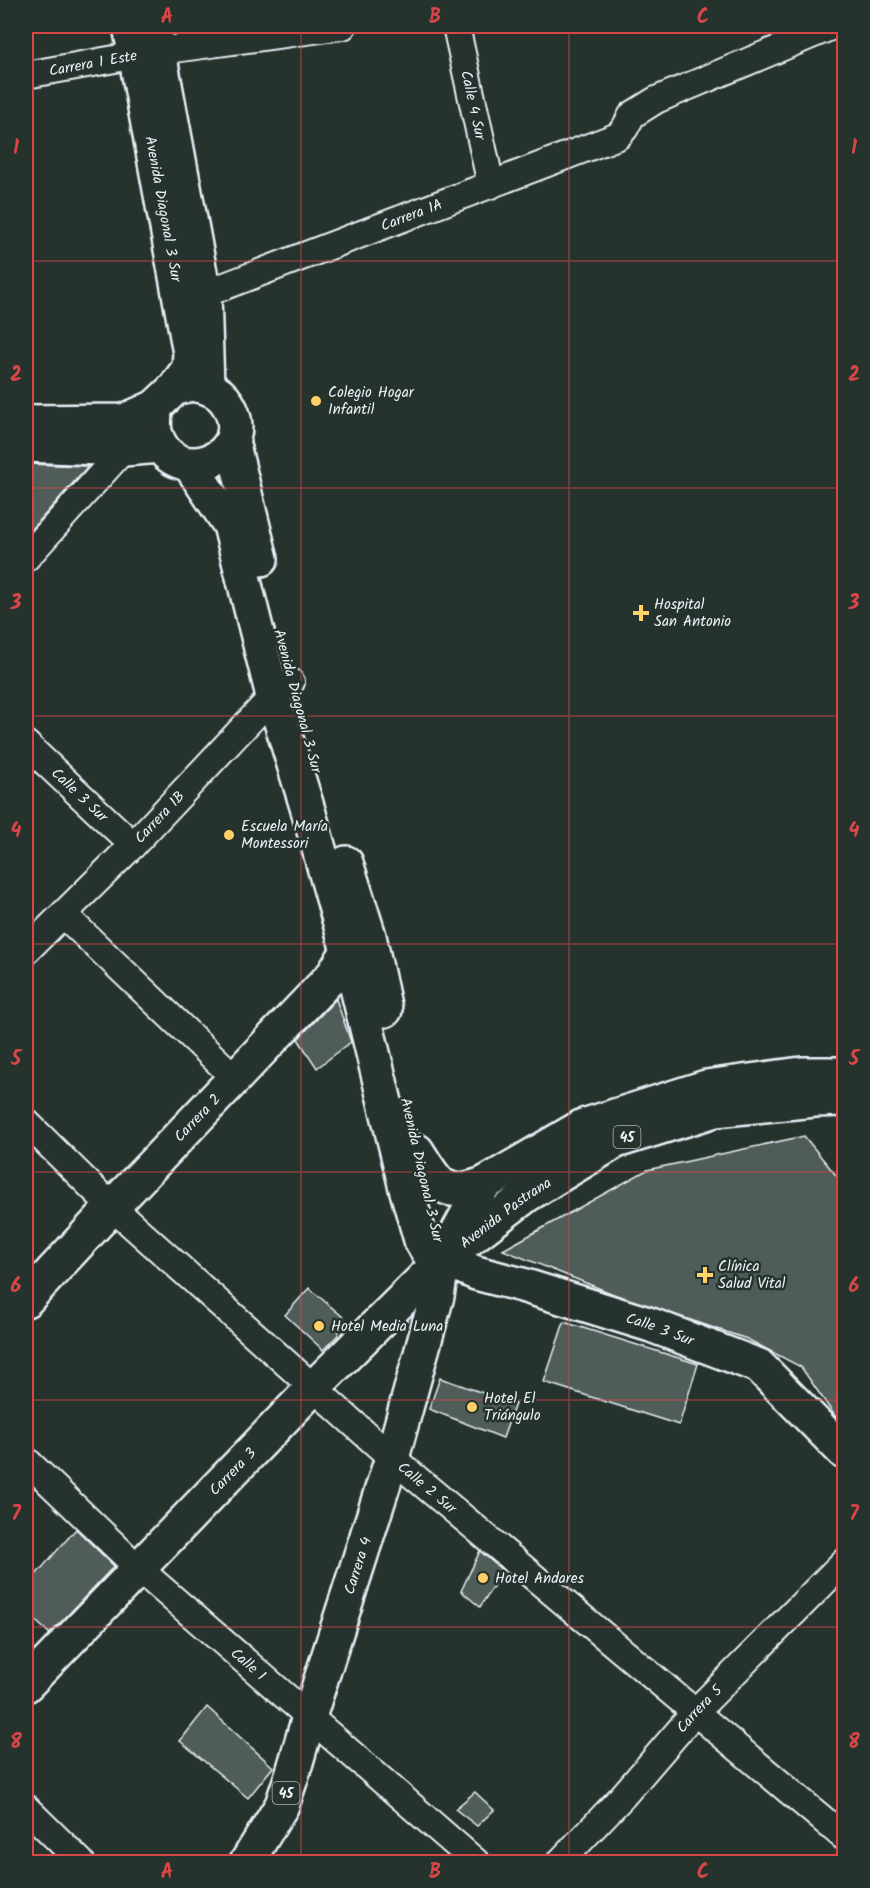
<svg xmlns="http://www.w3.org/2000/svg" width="870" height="1888" viewBox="0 0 870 1888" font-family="Kalam,sans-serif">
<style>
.building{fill:#505c59;stroke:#e8f1f8;stroke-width:1.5}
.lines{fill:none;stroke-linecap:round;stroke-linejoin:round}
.minor-casing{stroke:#e8f1f8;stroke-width:30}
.major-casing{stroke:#e8f1f8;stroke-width:38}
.minor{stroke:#26332d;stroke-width:26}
.major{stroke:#26332d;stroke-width:33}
.grid{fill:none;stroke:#d94647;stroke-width:1.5;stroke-opacity:0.55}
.poi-dot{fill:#ffd166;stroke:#26332d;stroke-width:2}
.labels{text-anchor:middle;stroke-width:5;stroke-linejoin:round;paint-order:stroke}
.shield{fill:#26332d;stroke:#aeb8bb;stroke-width:1.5}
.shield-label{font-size:14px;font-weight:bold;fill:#e8f1f8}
.street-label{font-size:15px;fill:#e8f1f8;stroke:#26332d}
.poi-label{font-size:15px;fill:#e8f1f8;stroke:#26332d;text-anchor:start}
.neatline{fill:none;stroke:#d94647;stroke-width:2}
.grid-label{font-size:20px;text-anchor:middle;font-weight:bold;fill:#d94647}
</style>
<rect width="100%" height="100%" fill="#26332d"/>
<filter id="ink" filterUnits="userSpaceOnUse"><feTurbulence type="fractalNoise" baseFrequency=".0167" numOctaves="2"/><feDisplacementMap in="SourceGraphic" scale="12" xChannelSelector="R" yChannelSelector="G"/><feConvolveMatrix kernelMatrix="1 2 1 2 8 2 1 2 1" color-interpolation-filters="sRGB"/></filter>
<g filter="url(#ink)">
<g class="building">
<path d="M26 464 88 466 26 536Z"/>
<path d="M336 999 351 1042 317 1068 298 1039Z"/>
<path d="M804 1136 844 1185V1426L835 1416 801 1367 747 1339 616 1295 503 1250 647 1170Z"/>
<path d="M309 1288 343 1317 338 1335 323 1350 285 1315Z"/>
<path d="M564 1322 698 1364 679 1425 544 1382Z"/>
<path d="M440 1378 515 1404 503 1438 429 1409Z"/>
<path d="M76 1529 114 1566 50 1634 26 1612V1586Z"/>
<path d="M480 1551 503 1571 480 1607 461 1591Z"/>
<path d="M207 1707 273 1767 248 1798 180 1741Z"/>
<path d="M475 1792 494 1810 477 1826 455 1809Z"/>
</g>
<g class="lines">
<g class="minor-casing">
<g id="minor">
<path id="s1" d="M456 26 491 185"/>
<path id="s2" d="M26 75 159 51 343 26"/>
<path id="s3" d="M204 294 618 136 625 128 632 115 656 100 833 26"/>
<path d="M26 558 124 449"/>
<path id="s4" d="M26 744 133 845"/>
<path d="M64 915 235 1078"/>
<path id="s5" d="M26 951 133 845 273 696 291 682"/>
<path id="s6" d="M26 1122 112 1207 392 1458 844 1837"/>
<path id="s7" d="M26 1460 138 1568 476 1862"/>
<path d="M26 1808 81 1862"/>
<path id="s8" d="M560 1862 622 1797 696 1711 844 1562"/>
</g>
</g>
<g class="major-casing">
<g id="major">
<path id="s9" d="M130 26 190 353 189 368 174 389"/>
<path d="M154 26 204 294 207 386"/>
<path d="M190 384C209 386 223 392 231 410 253 460 173 489 156 435 153 427 155 416 155 407L174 389Z"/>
<path d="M26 422 124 421 155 407"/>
<path d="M232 441 261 559"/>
<path d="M26 445 124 449 160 446"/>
<path id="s10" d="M190 465 230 525 273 696 308 810 348 951 406 1188 421 1240 428 1252 476 1273 522 1285 651 1325 759 1366 844 1452"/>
<path d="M346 863 369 936 385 1010"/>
<path d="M417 1151C438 1183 441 1199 484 1184"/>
<path id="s11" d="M26 1300 112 1207 333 975 348 951 360 943"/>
<path id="s12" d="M26 1685 313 1388 443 1259 527 1195 616 1141 715 1110 815 1100 844 1099"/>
<path id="s13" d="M247 1862 282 1805 294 1769 309 1717 392 1458 437 1296 443 1259 484 1184 583 1126 706 1087 801 1074H844"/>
</g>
</g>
<use href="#minor" class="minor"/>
<use href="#major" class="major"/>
</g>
</g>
<path class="grid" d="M301 26V1862M569 26V1862M26 261H844M26 488H844M26 716H844M26 944H844M26 1172H844M26 1400H844M26 1627H844"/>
<g class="poi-dot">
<circle cx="316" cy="401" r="6"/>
<path d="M638 604h6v6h6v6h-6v6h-6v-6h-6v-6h6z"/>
<circle cx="229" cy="835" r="6"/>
<path d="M702 1266h6v6h6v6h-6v6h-6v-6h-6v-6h6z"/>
<circle cx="319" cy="1326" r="6"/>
<circle cx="472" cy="1407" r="6"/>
<circle cx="483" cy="1578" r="6"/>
</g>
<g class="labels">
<g class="shield">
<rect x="613.5" y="1126" width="27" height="22" rx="4.5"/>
<rect x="272.5" y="1782" width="27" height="22" rx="4.5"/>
</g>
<g class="shield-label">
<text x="627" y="1142">45</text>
<text x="286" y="1798">45</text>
</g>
<g class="street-label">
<text dy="5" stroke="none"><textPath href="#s2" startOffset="68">Carrera 1 Este</textPath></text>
<text dy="5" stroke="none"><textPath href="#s1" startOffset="81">Calle 4 Sur</textPath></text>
<text dy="5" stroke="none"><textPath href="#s9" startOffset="186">Avenida Diagonal 3 Sur</textPath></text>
<text dy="5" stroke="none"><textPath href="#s3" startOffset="222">Carrera 1A</textPath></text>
<text transform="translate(298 701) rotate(75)" y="5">Avenida Diagonal 3 Sur</text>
<text dy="5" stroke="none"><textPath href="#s4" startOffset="74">Calle 3 Sur</textPath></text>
<text dy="5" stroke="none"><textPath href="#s5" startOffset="189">Carrera 1B</textPath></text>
<text dy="5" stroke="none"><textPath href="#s11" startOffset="250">Carrera 2</textPath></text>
<text transform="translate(422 1170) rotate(77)" y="5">Avenida Diagonal 3 Sur</text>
<text dy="5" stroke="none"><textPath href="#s12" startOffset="674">Avenida Pastrana</textPath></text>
<text dy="5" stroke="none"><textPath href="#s10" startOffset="1071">Calle 3 Sur</textPath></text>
<text dy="5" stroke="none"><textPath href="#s12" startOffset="297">Carrera 3</textPath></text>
<text dy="5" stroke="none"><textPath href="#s6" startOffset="543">Calle 2 Sur</textPath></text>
<text dy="5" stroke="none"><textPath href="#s13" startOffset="318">Carrera 4</textPath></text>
<text dy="5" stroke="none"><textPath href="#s7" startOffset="302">Calle 1</textPath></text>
<text dy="5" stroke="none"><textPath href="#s8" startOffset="207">Carrera 5</textPath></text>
</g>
<g class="poi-label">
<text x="328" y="397">Colegio Hogar<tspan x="328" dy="17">Infantil</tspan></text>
<text x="654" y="609">Hospital<tspan x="654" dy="17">San Antonio</tspan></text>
<text x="241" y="831">Escuela María<tspan x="241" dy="17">Montessori</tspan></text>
<text x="718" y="1271">Clínica<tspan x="718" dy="17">Salud Vital</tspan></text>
<text x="331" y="1331">Hotel Media Luna</text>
<text x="484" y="1403">Hotel El<tspan x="484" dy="17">Triángulo</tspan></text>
<text x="495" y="1583">Hotel Andares</text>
</g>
</g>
<rect width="870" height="1888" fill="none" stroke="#26332d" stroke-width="66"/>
<rect x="33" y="33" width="804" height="1822" class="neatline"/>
<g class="grid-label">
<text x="167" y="23">A</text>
<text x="435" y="23">B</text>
<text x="703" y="23">C</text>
<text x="16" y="154">1</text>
<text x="854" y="154">1</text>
<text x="16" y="381">2</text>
<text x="854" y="381">2</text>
<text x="16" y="609">3</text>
<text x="854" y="609">3</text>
<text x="16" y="837">4</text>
<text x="854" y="837">4</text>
<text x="16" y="1065">5</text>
<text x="854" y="1065">5</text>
<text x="16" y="1292">6</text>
<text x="854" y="1292">6</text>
<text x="16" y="1520">7</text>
<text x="854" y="1520">7</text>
<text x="16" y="1748">8</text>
<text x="854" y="1748">8</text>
<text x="167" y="1878">A</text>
<text x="435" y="1878">B</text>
<text x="703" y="1878">C</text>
</g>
</svg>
